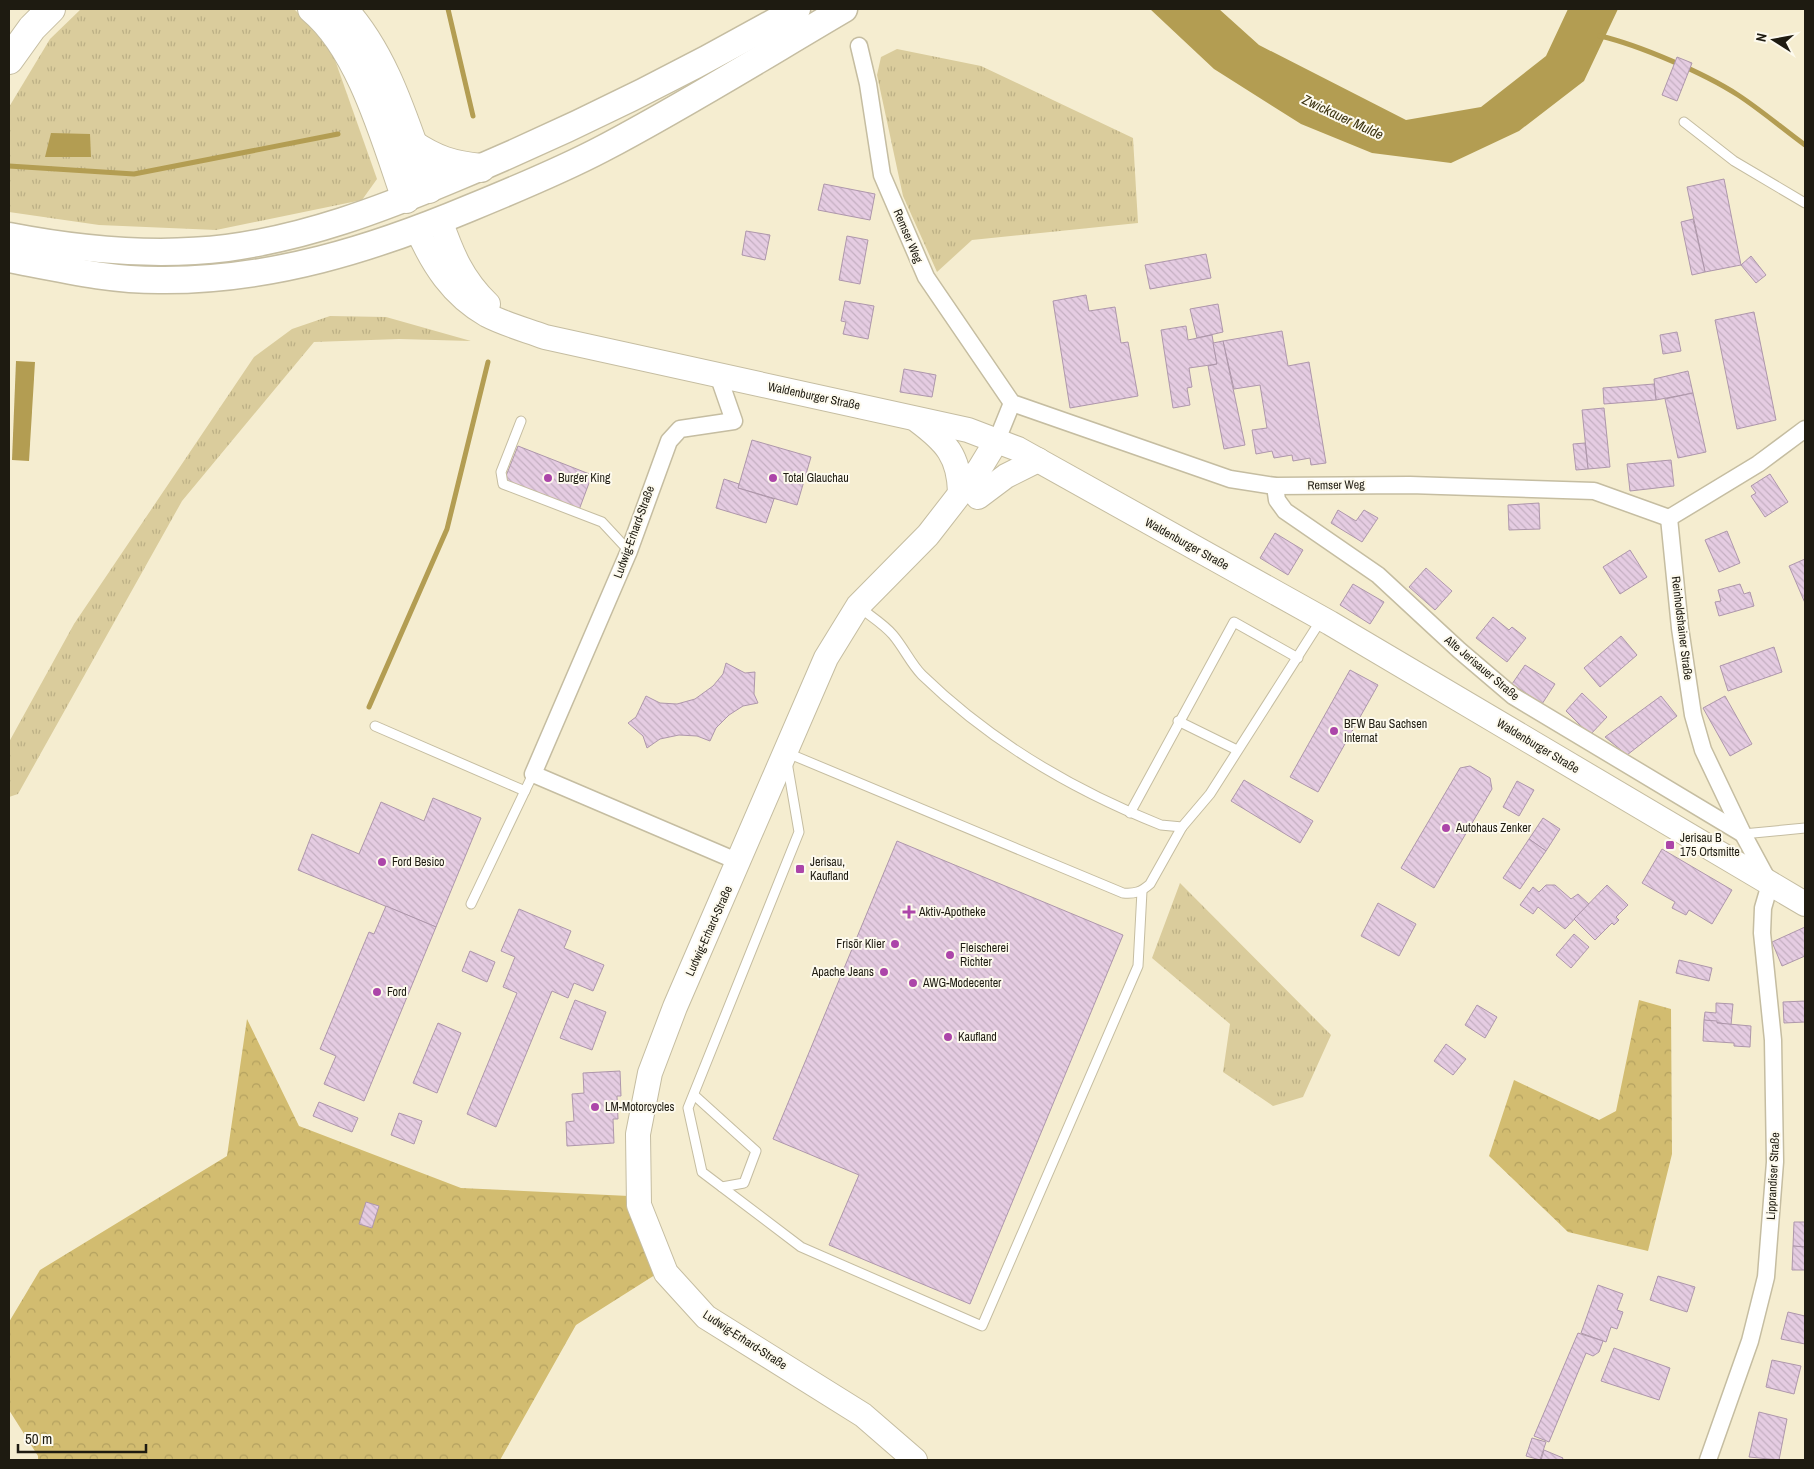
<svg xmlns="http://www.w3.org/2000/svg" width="1814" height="1469" viewBox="0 0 1814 1469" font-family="'Archivo Narrow',sans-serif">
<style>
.grass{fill:url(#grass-tufts)}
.forest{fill:url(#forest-crowns)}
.water{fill:#b39d52}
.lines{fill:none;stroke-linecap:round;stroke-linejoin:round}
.stream{stroke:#b39d52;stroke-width:5}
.building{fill:url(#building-back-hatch);stroke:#ae97ab}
.lane-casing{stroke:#c5bda1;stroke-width:11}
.street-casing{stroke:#c5bda1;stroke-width:19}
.secondary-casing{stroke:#c5bda1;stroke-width:26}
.primary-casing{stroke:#c5bda1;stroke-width:29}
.highway-casing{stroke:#c5bda1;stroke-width:30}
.lane{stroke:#fff;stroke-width:9}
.street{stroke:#fff;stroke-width:16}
.secondary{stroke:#fff;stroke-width:24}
.primary{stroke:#fff;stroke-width:26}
.highway{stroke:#fff;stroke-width:28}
.poi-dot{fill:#ac45a9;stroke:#fdfaee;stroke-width:2}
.labels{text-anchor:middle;stroke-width:4;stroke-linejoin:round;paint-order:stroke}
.street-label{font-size:12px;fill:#1e1b11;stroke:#fdfaee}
.poi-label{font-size:12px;fill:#1e1b11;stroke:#fdfaee;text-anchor:start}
.water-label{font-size:14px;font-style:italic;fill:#3c3311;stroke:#fdfaee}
</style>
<defs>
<pattern id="grass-tufts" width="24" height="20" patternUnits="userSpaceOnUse" patternTransform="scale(1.25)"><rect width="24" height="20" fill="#dacc9c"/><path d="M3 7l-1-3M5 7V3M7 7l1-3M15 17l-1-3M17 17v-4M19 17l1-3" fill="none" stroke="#bbaf85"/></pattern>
<pattern id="forest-crowns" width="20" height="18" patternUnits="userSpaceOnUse" patternTransform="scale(1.25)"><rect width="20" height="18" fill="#d2bc70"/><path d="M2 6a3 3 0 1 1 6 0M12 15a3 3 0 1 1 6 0" fill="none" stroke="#b4a160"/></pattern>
<pattern id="building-back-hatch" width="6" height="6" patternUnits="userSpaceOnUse" patternTransform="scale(1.25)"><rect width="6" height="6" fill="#e5cce2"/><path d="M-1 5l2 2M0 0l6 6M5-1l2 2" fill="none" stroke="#c4afc1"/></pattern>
</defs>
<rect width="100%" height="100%" fill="#f5edd0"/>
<g class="grass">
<path d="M81 9H294L329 43 377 179 362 200 216 230 99 225 9 212V107L50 39Z"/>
<path d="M897 49 981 66 1133 138 1138 223 972 240 937 272 903 196 877 75 881 57Z"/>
<path d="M330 316 386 317 471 341 399 339 314 342 182 501 18 794 9 797V742L74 624 254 357 292 329Z"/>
<path d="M1180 883 1331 1035 1303 1097 1273 1106 1223 1072 1230 1024 1152 958Z"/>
</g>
<g class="forest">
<path d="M1639 1000 1671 1009 1672 1154 1648 1251 1568 1232 1489 1156 1514 1080 1599 1120 1616 1111Z"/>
<path d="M247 1019 299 1126 461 1188 629 1196 658 1273 576 1325 500 1460H38V1456L9 1410V1322L40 1270 227 1156Z"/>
</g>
<g class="water">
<path d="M1150 9H1219L1259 45 1406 120 1481 107 1546 56 1568 9H1618L1584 81 1519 131 1451 163 1372 153 1301 124 1214 69Z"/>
<path d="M51 133 90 134 91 157H45Z"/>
<path d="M16 361 35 362 29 461 12 460Z"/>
</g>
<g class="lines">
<g class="stream">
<path d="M448 9 473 116"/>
<path d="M1600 36C1639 45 1704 73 1738 95 1761 110 1783 129 1805 145"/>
<path d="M9 166 134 174 338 134"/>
<path d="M369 707 447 529 488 362"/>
</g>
</g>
<g class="building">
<path d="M1677 57 1692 63 1677 101 1662 95Z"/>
<path d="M1724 179 1741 265 1705 272 1687 187Z"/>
<path d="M824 184 875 194 870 220 818 210Z"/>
<path d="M1693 219 1705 272 1692 275 1681 222Z"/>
<path d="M746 231 770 235 765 260 742 255Z"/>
<path d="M847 236 868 240 860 284 839 280Z"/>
<path d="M1206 254 1211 278 1150 289 1145 265Z"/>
<path d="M1751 256 1766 275 1756 283 1741 265Z"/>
<path d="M1086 295 1089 311 1115 307 1121 343 1128 342 1138 396 1070 408 1053 301Z"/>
<path d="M845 301 874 306 868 339 843 334 846 322 841 321Z"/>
<path d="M1218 304 1223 332 1197 338 1190 309Z"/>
<path d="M1754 312 1776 420 1737 429 1715 320Z"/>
<path d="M1186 326 1188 340 1212 335 1217 364 1189 368 1192 387 1187 388 1190 405 1173 408 1161 330Z"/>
<path d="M1282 331 1288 366 1309 362 1326 463 1311 465 1310 458 1293 461 1292 455 1274 458 1272 451 1256 454 1252 430 1267 428 1260 385 1234 389 1223 341Z"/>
<path d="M1677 332 1681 351 1663 354 1660 335Z"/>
<path d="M1223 341 1245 445 1224 449 1208 366 1217 364 1213 343Z"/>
<path d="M904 369 936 375 932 397 900 392Z"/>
<path d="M1688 371 1693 393 1656 400 1654 379Z"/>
<path d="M1654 384 1656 400 1604 404 1603 388Z"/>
<path d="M1693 393 1706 452 1678 458 1665 399Z"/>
<path d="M1604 408 1610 467 1588 469 1582 410Z"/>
<path d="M752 440 811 457 797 505 738 488Z"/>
<path d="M1585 443 1588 469 1576 470 1573 444Z"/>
<path d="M518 446 592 475 579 510 504 481Z"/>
<path d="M1671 460 1674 486 1630 491 1627 464Z"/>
<path d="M1770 474 1788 502 1765 517 1751 496 1756 493 1751 486Z"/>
<path d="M724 479 739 484 738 488 774 499 766 523 716 508Z"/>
<path d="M1539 503 1540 529 1509 530 1508 505Z"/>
<path d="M1338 510 1356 521 1364 510 1378 518 1362 542 1331 523Z"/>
<path d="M1727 531 1740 563 1719 572 1705 540Z"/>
<path d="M1275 533 1303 550 1288 575 1260 558Z"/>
<path d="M1630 550 1647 577 1620 594 1603 567Z"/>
<path d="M1805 559V603L1789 566Z"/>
<path d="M1426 568 1452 591 1435 610 1409 587Z"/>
<path d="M1353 584 1384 602 1370 624 1340 605Z"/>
<path d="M1740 584 1744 594 1750 592 1754 606 1719 616 1715 602 1721 601 1718 590Z"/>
<path d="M1493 617 1509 630 1512 627 1526 638 1507 662 1476 638Z"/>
<path d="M1621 636 1637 655 1600 687 1584 668Z"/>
<path d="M1774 647 1782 672 1728 691 1720 666Z"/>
<path d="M726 663 745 673 755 672 754 694 758 703 743 706 729 715 716 728 710 741 697 736 679 735 660 739 647 748 643 736 628 723 636 717 646 696 660 703 677 704 695 699 713 686 723 674Z"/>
<path d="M1525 665 1555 684 1542 704 1512 684Z"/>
<path d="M1350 670 1378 685 1318 792 1290 777Z"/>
<path d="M1582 693 1607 717 1590 735 1566 711Z"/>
<path d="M1661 696 1677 716 1627 755 1605 737Z"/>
<path d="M1725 696 1752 744 1730 756 1703 708Z"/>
<path d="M1470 766 1490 778 1492 789 1434 888 1401 868 1460 768Z"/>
<path d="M1244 780 1313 821 1300 843 1231 801Z"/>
<path d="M1517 781 1534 790 1519 816 1503 807Z"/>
<path d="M433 798 481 818 436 927 298 870 312 834 359 854 381 802 424 821Z"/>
<path d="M1543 818 1560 829 1546 851 1529 839Z"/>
<path d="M1529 839 1546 851 1520 889 1503 878Z"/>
<path d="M897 841 1123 935 970 1304 829 1245 859 1175 773 1139Z"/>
<path d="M1662 849 1732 890 1712 924 1689 910 1686 915 1672 908 1675 902 1642 883Z"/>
<path d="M1546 885H1555L1571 899 1578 894 1589 904 1565 929 1538 907 1533 914 1520 905 1533 887 1539 892Z"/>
<path d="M1607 885 1628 905 1616 917 1619 920 1614 925 1612 923 1595 940 1574 919Z"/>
<path d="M1378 903 1416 924 1399 956 1361 936Z"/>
<path d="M386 906 436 927 364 1101 324 1084 336 1056 320 1049 369 932 374 934Z"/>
<path d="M519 909 571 931 564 948 604 965 593 991 574 983 568 998 552 991 496 1127 467 1114 517 993 503 987 515 957 501 951Z"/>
<path d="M1805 927V956L1782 966 1772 942Z"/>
<path d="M1574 934 1589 947 1571 968 1556 955Z"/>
<path d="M470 951 495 962 487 982 462 971Z"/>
<path d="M1679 960 1712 968 1709 981 1676 973Z"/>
<path d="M575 1000 606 1012 592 1050 560 1038Z"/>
<path d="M1805 1001V1022L1784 1023 1783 1002Z"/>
<path d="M1716 1003 1733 1004 1731 1025 1704 1020 1705 1012 1716 1013Z"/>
<path d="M1477 1005 1497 1017 1485 1038 1465 1025Z"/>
<path d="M1704 1020 1717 1021V1023L1751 1026 1750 1047 1734 1046V1043L1703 1041Z"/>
<path d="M438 1023 461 1033 437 1093 413 1083Z"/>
<path d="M1446 1044 1466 1059 1453 1075 1434 1061Z"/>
<path d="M620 1071 621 1096H617L618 1119H613L614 1143 567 1146 566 1122 574 1121 572 1094 584 1093 583 1073Z"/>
<path d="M319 1102 358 1118 352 1132 313 1116Z"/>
<path d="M399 1113 422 1121 414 1144 391 1135Z"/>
<path d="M366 1202 379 1206 372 1228 359 1224Z"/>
<path d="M1794 1222H1805V1247L1793 1246Z"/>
<path d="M1793 1246 1805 1247V1270H1792Z"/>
<path d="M1658 1276 1695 1287 1687 1312 1650 1300Z"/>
<path d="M1598 1285 1623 1294 1617 1310 1623 1312 1617 1329 1611 1327 1606 1342 1581 1333Z"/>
<path d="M1788 1312 1805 1316V1344L1781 1339Z"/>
<path d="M1578 1333 1603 1341 1599 1352 1593 1356 1586 1353 1549 1442 1534 1436Z"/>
<path d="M1614 1348 1670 1368 1659 1400 1601 1381Z"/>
<path d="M1772 1360 1801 1366 1794 1394 1766 1387Z"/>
<path d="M1759 1412 1787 1419 1779 1460 1749 1457Z"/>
<path d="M1532 1438 1546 1442 1540 1460 1526 1456Z"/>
<path d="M1544 1450 1563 1458 1562 1460H1541Z"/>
</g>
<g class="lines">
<g class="lane-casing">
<g id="lane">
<path d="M1684 122 1734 161 1805 203"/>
<path d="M521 421 501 472 503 484 602 522 629 551"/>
<path d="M858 606C870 616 884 624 893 635 904 648 911 664 922 675 991 742 1073 790 1161 825L1182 827 1210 794 1321 620"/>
<path d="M1178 721 1237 750"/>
<path d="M375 726 525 791"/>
<path d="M785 752 1123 893C1135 894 1141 892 1150 884L1182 827"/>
<path d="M787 762 799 832 688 1108 702 1172 801 1247 982 1326 1138 966 1142 891"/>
<path d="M1130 813 1234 622 1298 658"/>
<path d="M1743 834 1805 828"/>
<path d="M471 904 533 774"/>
<path d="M694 1095 756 1151 744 1183 722 1187"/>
</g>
</g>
<g class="street-casing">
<g id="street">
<path d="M859 46 868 84 882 175 926 277 1012 403 1230 479 1275 486 1410 485 1594 491 1669 518"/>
<path d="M718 375 734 421 680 429 669 441 629 551 533 774 739 862"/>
<path d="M997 440 1012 403"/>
<path d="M1275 486 1277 500 1285 511 1378 575 1459 650 1513 696 1743 834"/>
<path d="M1669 518 1680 628 1693 715 1703 750 1743 834 1770 884 1763 908 1762 933 1773 1040 1775 1162 1766 1277 1750 1341 1708 1460"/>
<path d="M1669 518 1758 464 1805 429"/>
</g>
</g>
<g class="secondary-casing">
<g id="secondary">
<path d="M440 220C452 254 462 279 488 304"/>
<path d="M417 229C433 265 452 295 487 315 504 324 526 330 545 337L968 430 1018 449 1330 623 1805 904"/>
<path d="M918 421C946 442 959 456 960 492"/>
<path d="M978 497 1006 476 1038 460"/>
<path d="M915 1460 863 1415 706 1317 666 1273 639 1205 638 1134 650 1073 675 1007 826 658 858 606 928 535 980 468 997 440"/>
</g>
</g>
<g class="primary-casing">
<g id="primary">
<path d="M9 236C81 250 154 257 227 248 307 237 379 210 453 179 571 130 686 73 797 9"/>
<path d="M9 259C61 269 112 281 165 280 272 280 372 249 470 208 514 190 560 171 602 149 684 106 764 56 844 9"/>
</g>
</g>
<g class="highway-casing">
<g id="highway">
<path d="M312 9C361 50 385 139 406 199"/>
<path d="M343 9C388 58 406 128 429 189"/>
<path d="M9 60 32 28 51 9"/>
<path d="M412 144C436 160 452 165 481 168"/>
</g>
</g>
<use href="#lane" class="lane"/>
<use href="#street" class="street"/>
<use href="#secondary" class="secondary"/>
<use href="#primary" class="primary"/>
<use href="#highway" class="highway"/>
</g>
<g class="poi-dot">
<circle cx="548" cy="478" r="5"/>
<circle cx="773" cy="478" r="5"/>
<circle cx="1334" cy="731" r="5"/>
<circle cx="1446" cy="828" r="5"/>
<rect x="1665" y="840" width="10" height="10" rx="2.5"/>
<circle cx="382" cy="862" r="5"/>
<rect x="795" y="864" width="10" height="10" rx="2.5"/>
<path d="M906.5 904.5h5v5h5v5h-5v5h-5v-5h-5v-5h5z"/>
<circle cx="895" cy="944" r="5"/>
<circle cx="950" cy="955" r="5"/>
<circle cx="884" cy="972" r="5"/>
<circle cx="913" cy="983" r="5"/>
<circle cx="377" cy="992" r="5"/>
<circle cx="948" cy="1037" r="5"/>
<circle cx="595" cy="1107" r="5"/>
</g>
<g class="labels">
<g class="street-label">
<text transform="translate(908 236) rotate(67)" y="4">Remser Weg</text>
<text transform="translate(814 396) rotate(12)" y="4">Waldenburger Straße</text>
<text transform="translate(1336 485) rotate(-1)" y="4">Remser Weg</text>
<text transform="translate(634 532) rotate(-70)" y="4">Ludwig-Erhard-Straße</text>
<text transform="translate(1187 544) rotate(29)" y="4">Waldenburger Straße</text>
<text transform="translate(1682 628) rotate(83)" y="4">Reinholdshainer Straße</text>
<text transform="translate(1482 668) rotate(40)" y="4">Alte Jerisauer Straße</text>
<text transform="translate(1538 746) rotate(31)" y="4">Waldenburger Straße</text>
<text transform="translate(709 931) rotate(-66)" y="4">Ludwig-Erhard-Straße</text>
<text transform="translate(1773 1176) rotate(-87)" y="4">Lipprandiser Straße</text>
<text transform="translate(745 1340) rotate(33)" y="4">Ludwig-Erhard-Straße</text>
</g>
<g class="poi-label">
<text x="558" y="482">Burger King</text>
<text x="783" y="482">Total Glauchau</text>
<text x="1344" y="728">BFW Bau Sachsen<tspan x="1344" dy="14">Internat</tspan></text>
<text x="1456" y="832">Autohaus Zenker</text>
<text x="1680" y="842">Jerisau B<tspan x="1680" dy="14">175 Ortsmitte</tspan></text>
<text x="392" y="866">Ford Besico</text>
<text x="810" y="866">Jerisau,<tspan x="810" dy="14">Kaufland</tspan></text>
<text x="919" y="916">Aktiv-Apotheke</text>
<text x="885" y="948" text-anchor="end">Frisör Klier</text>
<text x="960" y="952">Fleischerei<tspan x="960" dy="14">Richter</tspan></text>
<text x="874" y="976" text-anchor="end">Apache Jeans</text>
<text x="923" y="987">AWG-Modecenter</text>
<text x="387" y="996">Ford</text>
<text x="958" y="1041">Kaufland</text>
<text x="605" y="1111">LM-Motorcycles</text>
</g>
<g class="water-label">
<text transform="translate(1343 117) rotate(25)" y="5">Zwickauer Mulde</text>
</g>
</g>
<rect width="1814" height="1469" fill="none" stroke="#1e1b11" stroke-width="20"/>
<g transform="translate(1774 40) rotate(281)" stroke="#fdfaee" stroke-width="4" paint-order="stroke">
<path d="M0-4L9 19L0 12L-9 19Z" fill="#1e1b11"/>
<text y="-8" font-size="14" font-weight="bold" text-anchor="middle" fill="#1e1b11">N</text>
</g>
<path d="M18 1444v8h128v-8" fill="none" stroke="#1e1b11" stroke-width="2.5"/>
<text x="25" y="1444" font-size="15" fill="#1e1b11" stroke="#fdfaee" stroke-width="4" paint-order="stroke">50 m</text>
</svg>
